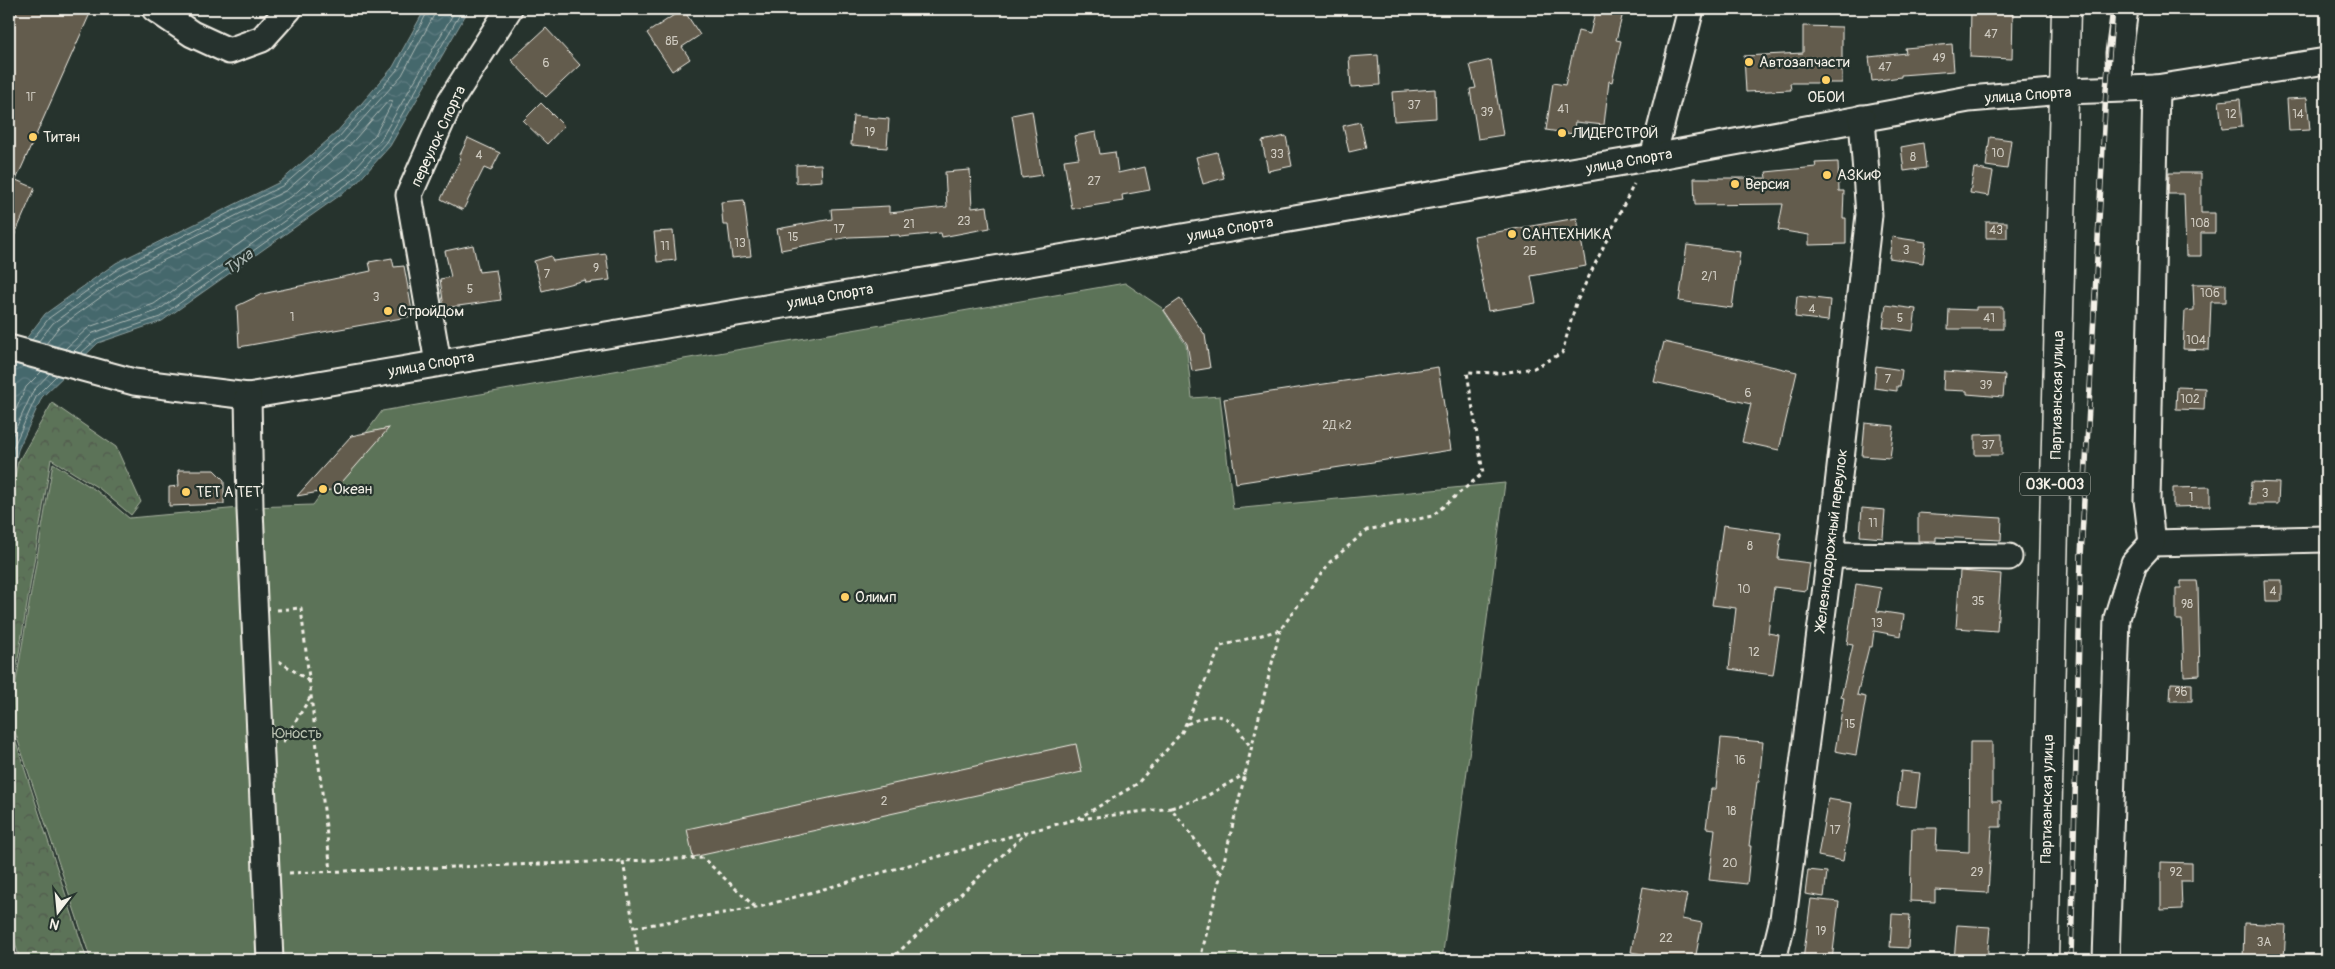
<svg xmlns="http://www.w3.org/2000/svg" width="2335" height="969" viewBox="0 0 2335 969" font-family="Pangolin,sans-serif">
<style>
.forest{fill:url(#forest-crowns);stroke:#a8b2a0}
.park{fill:#5c7358;stroke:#a8b2a0}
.water{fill:url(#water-waves);stroke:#8b9e9e}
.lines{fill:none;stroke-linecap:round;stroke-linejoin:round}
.shore{stroke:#aebab6;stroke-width:1}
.building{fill:#645c4e;stroke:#f4f1e8}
.minor-casing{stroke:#f4f1e8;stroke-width:29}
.major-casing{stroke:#f4f1e8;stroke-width:31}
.path{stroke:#f4f1e8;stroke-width:3;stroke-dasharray:4 4;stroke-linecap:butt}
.minor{stroke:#26332d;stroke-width:25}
.major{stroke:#26332d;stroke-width:28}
.rail-casing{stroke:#f4f1e8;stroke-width:5.5}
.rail{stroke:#26332d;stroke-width:4;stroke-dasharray:11;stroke-linecap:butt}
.poi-dot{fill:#ffd166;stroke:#26332d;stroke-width:2}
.labels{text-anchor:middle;stroke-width:4.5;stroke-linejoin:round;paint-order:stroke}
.number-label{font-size:12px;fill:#d0ccc2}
.shield{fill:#26332d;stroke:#b6b8b0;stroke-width:1}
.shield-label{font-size:14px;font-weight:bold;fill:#f4f1e8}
.poi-label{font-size:15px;fill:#f4f1e8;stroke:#26332d;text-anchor:start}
.street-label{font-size:15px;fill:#f4f1e8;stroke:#26332d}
.park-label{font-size:15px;fill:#b7bfae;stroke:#26332d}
.water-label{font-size:16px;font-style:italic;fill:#aebab6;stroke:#26332d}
</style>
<defs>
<pattern id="forest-crowns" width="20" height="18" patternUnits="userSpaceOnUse" patternTransform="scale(1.25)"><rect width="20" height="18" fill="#5c7358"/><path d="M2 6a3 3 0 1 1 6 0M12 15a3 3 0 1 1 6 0" fill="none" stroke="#525b4e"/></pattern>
<pattern id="water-waves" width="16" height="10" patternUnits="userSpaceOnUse" patternTransform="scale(1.25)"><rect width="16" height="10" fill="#45676c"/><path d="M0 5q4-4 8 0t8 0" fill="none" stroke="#607d81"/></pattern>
</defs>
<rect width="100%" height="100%" fill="#26332d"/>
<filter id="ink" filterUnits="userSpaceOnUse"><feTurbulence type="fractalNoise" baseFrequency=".02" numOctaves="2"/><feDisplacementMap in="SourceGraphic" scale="10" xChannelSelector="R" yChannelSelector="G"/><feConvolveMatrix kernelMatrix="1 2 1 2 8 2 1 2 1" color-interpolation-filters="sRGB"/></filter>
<g filter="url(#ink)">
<g class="forest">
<path d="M52 403 116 447 141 502 131 515 100 489 51 459 9 713V504L18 462Z"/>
<path d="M9 721 87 960H20L9 922Z"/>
</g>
<path class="park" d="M1125 283 1162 308 1186 345 1192 398 1220 396 1233 509 1505 483 1442 960H91L10 717 53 463 97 491 129 518 251 507 313 505 382 411Z"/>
<path class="water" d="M425 9H469L390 146 356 184 162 321 98 343 42 397 18 450 9 490V361L45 314 116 263 280 182 336 133 393 67Z"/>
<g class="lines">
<g class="shore">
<path d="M32 340 49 318 119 268 284 185 339 137 397 70 429 9"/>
<path d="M38 342 53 323 122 273 287 190 343 141 402 75 434 15 436 9"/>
<path d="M46 344 58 328 126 279 291 197 349 146 389 100 393 101 375 135 343 170 154 304 89 327 65 349"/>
<path d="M74 351 93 333 157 311 348 176 381 139 456 9"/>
<path d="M81 353 97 339 160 317 353 180 386 142 463 9"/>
<path d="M9 425 26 387 42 371"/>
<path d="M9 443 33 391 50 373"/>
<path d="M9 468 13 448 37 395 57 375"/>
</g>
</g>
<g class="building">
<path d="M18 9H92L16 180 35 188 9 248V31Z"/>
<path d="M683 9 700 35 682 47 690 59 672 71 647 33Z"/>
<path d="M1596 9H1624L1616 40 1621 41 1612 82 1609 81 1604 125 1575 122 1573 134 1546 130 1553 83 1565 85 1578 31 1590 34Z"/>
<path d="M1971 9 2013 11 2012 59 1970 57Z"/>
<path d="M1803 26 1842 27V83H1790L1791 90 1746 92 1744 56 1803 53Z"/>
<path d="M546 28 580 65 546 97 511 60Z"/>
<path d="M1952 44 1954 71 1901 75V77L1872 81 1869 57 1906 53 1905 48Z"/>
<path d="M1378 55 1380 85 1351 87 1349 57Z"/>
<path d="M1491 60 1503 135 1478 139 1470 89 1476 88 1470 65Z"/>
<path d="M1435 89 1436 118 1394 121 1392 92Z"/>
<path d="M2307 98 2310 130 2289 131 2287 99Z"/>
<path d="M2240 99 2242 127 2222 129 2219 101Z"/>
<path d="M541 103 564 126 547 144 523 121Z"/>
<path d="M1032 111 1042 175 1022 178 1012 115Z"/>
<path d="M853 116 889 119 887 148 851 145Z"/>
<path d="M1360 122 1366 148 1349 152 1343 126Z"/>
<path d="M1096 132 1100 154 1115 152 1118 173 1145 167 1150 190 1122 195 1123 201 1072 209 1064 160 1079 158 1074 136Z"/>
<path d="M1286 136 1292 166 1268 171 1262 141Z"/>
<path d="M1990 137 2011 140 2007 169 1986 166Z"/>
<path d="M468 138 500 153 491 171 484 168 463 210 441 199 461 158 459 157Z"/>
<path d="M1923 143 1926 168 1904 171 1901 147Z"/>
<path d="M1217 152 1224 178 1203 184 1196 157Z"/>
<path d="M1838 162 1839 191H1844L1843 218H1846V244L1809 245V235L1778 230 1783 204 1695 205 1694 178H1767L1766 172 1816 167 1815 163Z"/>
<path d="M821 164 822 181 796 183V165Z"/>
<path d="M1974 168 1993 172 1989 196 1970 193Z"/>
<path d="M970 170 972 208 987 206 990 228 942 237 941 233 900 237 899 235 849 237 781 250 777 229 832 219 831 209 889 206V213L947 207 945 172Z"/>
<path d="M2169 173H2201V213H2215V233H2201V256H2186L2184 194H2168Z"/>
<path d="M744 200 751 256 732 258 728 225H723L721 202Z"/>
<path d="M1577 218 1586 266 1531 276 1536 303 1488 311 1474 236Z"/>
<rect x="1986" y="222" width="21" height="16"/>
<path d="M673 231 676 260 657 262 654 232Z"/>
<path d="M1892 237 1926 242 1923 263 1889 258Z"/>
<path d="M473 245 479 272 496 270 501 300 444 308 440 279 451 277 445 251Z"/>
<path d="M1687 245 1740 252 1732 308 1679 301Z"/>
<path d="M606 254 610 280 586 283 585 280 542 291 534 261 551 256 553 261Z"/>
<path d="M392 258 394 267 404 266 413 316 239 347 237 306 262 294 371 271 369 262Z"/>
<path d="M2193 284H2226V302H2211L2209 350 2183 349 2185 311 2194 310Z"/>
<path d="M1797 296 1830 300 1828 321 1795 317Z"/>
<path d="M1180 299 1205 335 1210 368 1192 371 1187 344 1164 310Z"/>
<path d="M1886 305 1916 309 1913 331 1883 327Z"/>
<path d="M1976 307H2003V329H1948L1949 309 1976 310Z"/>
<path d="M1664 342 1797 372 1779 450 1742 442 1751 404 1654 382Z"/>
<path d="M1876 366 1902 370 1900 386H1897V391L1874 388Z"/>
<path d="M1438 367 1451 450 1236 483 1224 399Z"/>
<path d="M1944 371 2005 375 2003 397 1967 394V391L1943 390Z"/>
<path d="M2177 387 2205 388 2204 410 2176 409Z"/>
<path d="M1865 423 1894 426 1890 458 1862 456Z"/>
<path d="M389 428 336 489 297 496 351 436Z"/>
<path d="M2002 434V455H1975V435Z"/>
<path d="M178 470H214L224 480V504L169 506V487L179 486Z"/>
<path d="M2251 482 2279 483 2278 504H2250Z"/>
<path d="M2210 487V506L2173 507V488Z"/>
<path d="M1862 508 1885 510 1883 538 1860 536Z"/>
<path d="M1918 513 2002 518 2001 540 1936 537V541H1918Z"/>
<path d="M1723 525 1781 533 1778 559 1810 563 1806 591 1774 587 1768 633 1779 635 1773 675 1729 669 1736 608 1712 605Z"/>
<path d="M1960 571 2001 574 1997 631 1956 628Z"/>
<path d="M2264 580H2282V601H2265Z"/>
<path d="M2181 581H2197L2198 588 2200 675 2184 676 2182 620H2176V588H2181Z"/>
<path d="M1856 584 1881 588 1877 611 1904 615 1901 636 1874 631 1872 647H1869L1857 695 1866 697 1856 755 1835 751 1844 698 1841 697 1853 645 1847 644Z"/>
<path d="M2171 683 2192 684V701H2170Z"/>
<path d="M1721 738 1763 742 1759 782H1757L1749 846H1751L1747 884 1709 880 1715 829 1706 828 1711 789H1716Z"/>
<path d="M1970 742H1992V801H2001V827H1992L1988 893 1935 890V902L1910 901 1912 828H1937L1936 850 1969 852Z"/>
<path d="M1076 744 1082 772 693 857 687 829Z"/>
<path d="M1901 771 1920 773 1916 807 1897 805Z"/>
<path d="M1828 799 1852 803 1843 861 1818 856Z"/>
<path d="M2161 862 2192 863V881H2181L2182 909 2161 910Z"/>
<path d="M1808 870 1827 872 1824 897 1805 894Z"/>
<path d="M1643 887 1687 895 1682 919 1702 923 1695 960H1659V957L1631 952Z"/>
<path d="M1811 899 1839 902 1832 960H1803Z"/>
<path d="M1892 914 1910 915 1908 948 1890 947Z"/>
<path d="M2244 923 2286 925 2284 960H2243Z"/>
<path d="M1957 925 1990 927 1987 960H1954Z"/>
</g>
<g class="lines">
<g class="minor-casing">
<g id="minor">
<path d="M155 9 192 34 229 51 262 39 289 9"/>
<path d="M2120 88 2119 53 2125 9"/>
<path d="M1653 157 1691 9"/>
<path d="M9 348 134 382 248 396 1653 157 1969 99 2064 91 2156 88 2326 61"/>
<path d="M438 363 409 195 451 100 509 9"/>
<path d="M248 396 250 509 270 960"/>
<path d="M2152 543 2326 539"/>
<path d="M1830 555 2009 557"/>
<path d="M1773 960 1783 919 1830 555 1869 215 1862 118"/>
<path d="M2106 960 2117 618 2134 563 2152 543 2147 500 2156 88"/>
</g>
</g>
<g class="major-casing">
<path id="major" d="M2044 960 2066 9"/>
</g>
<g class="path">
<path d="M277 610 301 608 331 871"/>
<path d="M279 661 309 681"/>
<path d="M1187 724C1222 708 1232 716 1251 748"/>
<path d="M283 742 311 696"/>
<path d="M1171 808 1205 797 1245 774"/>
<path d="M1080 819 1171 808 1221 874"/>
<path d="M289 873 623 861"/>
<path d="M635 927 756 908 1026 832"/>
<path d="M639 960 623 861 703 858 756 908"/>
<path d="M890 960 1027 832 1077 819 1137 784 1182 732 1221 646 1280 630 1330 562 1367 530 1432 516 1483 473 1467 372 1501 373 1534 368 1562 353 1576 303 1634 184"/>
<path d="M1200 960 1280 630"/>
</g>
<use href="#minor" class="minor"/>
<use href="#major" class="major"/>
<g class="rail-casing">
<path id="rail" d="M2071 960 2081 556 2106 90 2113 9"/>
</g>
<use href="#rail" class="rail"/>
</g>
</g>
<g class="poi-dot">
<circle cx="1749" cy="62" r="5"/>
<circle cx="1826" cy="80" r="5"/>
<circle cx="1562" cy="133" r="5"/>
<circle cx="33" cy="137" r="5"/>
<circle cx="1827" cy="175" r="5"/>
<circle cx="1735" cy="184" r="5"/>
<circle cx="1512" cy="234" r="5"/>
<circle cx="388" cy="311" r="5"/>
<circle cx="323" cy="489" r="5"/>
<circle cx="186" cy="492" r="5"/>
<circle cx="845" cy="597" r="5"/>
</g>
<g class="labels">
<g class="number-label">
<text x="1991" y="38">47</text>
<text x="672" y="45">8Б</text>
<text x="1939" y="62">49</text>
<text x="546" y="67">6</text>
<text x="1885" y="71">47</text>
<text x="31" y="101">1Г</text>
<text x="1414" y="109">37</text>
<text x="1563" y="113">41</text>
<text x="1487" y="116">39</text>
<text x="2231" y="118">12</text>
<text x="2298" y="118">14</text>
<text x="870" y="136">19</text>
<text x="1998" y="157">10</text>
<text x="1277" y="158">33</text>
<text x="479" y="159">4</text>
<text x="1913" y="161">8</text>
<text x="1094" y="185">27</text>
<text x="964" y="225">23</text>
<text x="2200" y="227">108</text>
<text x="909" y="228">21</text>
<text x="839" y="233">17</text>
<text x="1996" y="234">43</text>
<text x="793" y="241">15</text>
<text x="740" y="247">13</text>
<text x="665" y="250">11</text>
<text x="1906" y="254">3</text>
<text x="1530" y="255">2Б</text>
<text x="596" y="272">9</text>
<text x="547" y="278">7</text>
<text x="1709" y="280">2/1</text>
<text x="470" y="293">5</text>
<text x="2210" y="297">106</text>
<text x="376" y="301">3</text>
<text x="1812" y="313">4</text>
<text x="292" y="321">1</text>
<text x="1900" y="322">5</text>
<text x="1989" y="322">41</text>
<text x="2196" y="344">104</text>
<text x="1888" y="383">7</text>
<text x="1986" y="389">39</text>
<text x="1748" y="397">6</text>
<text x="2190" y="403">102</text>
<text x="1337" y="429">2Д к2</text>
<text x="1988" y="449">37</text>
<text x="2265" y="497">3</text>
<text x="2191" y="501">1</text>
<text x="1873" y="527">11</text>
<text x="1750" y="550">8</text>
<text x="1744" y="593">10</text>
<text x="2273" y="595">4</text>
<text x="1978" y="605">35</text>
<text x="2187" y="608">98</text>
<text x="1877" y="627">13</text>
<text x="1754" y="656">12</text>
<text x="2181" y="696">96</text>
<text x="1850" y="728">15</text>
<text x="1740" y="764">16</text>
<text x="884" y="805">2</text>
<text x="1731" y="815">18</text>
<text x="1835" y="834">17</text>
<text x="1730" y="867">20</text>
<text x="1977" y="876">29</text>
<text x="2176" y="876">92</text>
<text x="1821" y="935">19</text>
<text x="1666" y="942">22</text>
<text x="2264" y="946">3А</text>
</g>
<rect class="shield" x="2020" y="472.5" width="70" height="23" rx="4"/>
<g class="shield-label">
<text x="2055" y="489">03К-003</text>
</g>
<g class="poi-label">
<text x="1759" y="67">Автозапчасти</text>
<text x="1826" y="102" text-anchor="middle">ОБОИ</text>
<text x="1572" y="138">ЛИДЕРСТРОЙ</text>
<text x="43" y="142">Титан</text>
<text x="1837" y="180">АЗКиФ</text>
<text x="1745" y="189">Версия</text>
<text x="1522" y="239">САНТЕХНИКА</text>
<text x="398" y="316">СтройДом</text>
<text x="333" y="494">Океан</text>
<text x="196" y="497">ТЕТ А ТЕТ</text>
<text x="855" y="602">Олимп</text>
</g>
<g class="street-label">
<text transform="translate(2028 95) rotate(-4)" y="5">улица Спорта</text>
<text transform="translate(438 136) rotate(-65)" y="5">переулок Спорта</text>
<text transform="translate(1629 161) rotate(-10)" y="5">улица Спорта</text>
<text transform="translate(1230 229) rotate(-10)" y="5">улица Спорта</text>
<text transform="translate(830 296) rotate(-10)" y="5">улица Спорта</text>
<text transform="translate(431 364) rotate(-10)" y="5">улица Спорта</text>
<text transform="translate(2057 395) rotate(-89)" y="5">Партизанская улица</text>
<text transform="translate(1831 540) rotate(-83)" y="5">Железнодорожный переулок</text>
<text transform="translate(2047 799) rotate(-89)" y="5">Партизанская улица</text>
</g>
<g class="park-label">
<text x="297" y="738">Юность</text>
</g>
<g class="water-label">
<text transform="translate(238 261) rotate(-36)" y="6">Туха</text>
</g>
</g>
<rect width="2335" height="969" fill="none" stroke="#26332d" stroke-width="30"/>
<rect x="15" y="15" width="2305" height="939" fill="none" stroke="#f4f1e8" stroke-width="2" filter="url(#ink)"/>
<g transform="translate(58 912) rotate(196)" stroke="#26332d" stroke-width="4" paint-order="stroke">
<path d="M0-4L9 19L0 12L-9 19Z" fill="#f4f1e8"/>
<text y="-8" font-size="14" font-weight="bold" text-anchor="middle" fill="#f4f1e8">N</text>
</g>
</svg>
